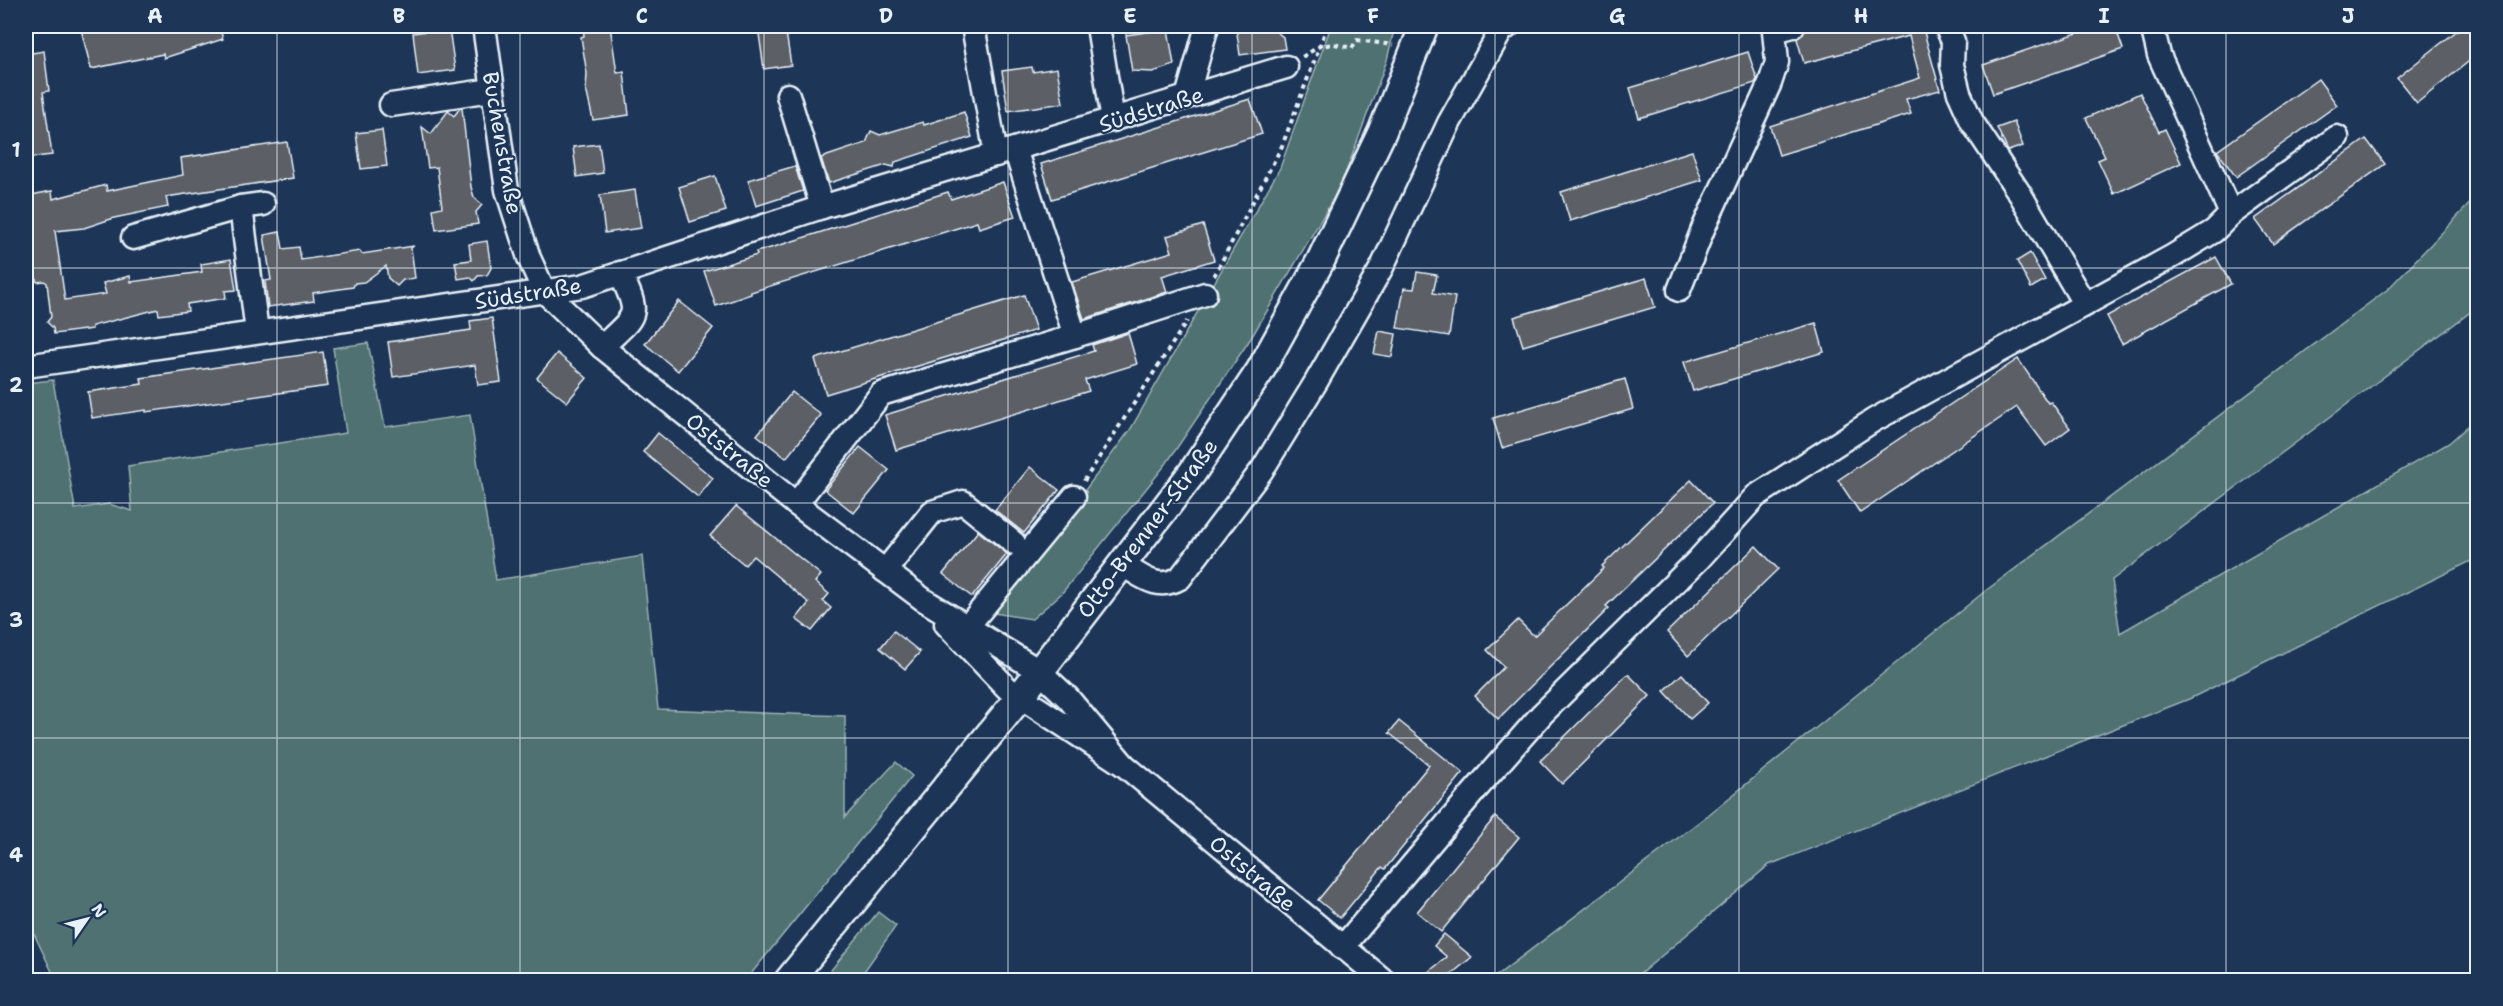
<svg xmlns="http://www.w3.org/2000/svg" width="2503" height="1006" viewBox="0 0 2503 1006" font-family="'Shantell Sans',sans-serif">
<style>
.green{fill:#507171;stroke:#9cb1b4;stroke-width:1.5}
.building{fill:#5c5f66;stroke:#e8f1f8;stroke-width:1.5}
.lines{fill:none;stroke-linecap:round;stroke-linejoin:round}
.minor-casing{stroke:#e8f1f8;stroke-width:27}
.major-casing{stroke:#e8f1f8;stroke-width:32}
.path{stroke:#e8f1f8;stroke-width:4;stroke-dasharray:4.5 4.5;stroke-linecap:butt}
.minor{stroke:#1d3557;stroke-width:22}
.major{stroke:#1d3557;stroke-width:27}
.grid{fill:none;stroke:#e8f1f8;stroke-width:1.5;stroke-opacity:0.55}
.labels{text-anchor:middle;stroke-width:4.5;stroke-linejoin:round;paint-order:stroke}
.street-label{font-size:22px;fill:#e8f1f8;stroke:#1d3557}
.neatline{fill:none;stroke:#e8f1f8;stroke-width:2}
.grid-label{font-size:20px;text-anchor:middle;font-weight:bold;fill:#e8f1f8}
</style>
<rect width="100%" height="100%" fill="#1d3557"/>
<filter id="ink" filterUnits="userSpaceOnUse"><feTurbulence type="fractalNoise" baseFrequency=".0167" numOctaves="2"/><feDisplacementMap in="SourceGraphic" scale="12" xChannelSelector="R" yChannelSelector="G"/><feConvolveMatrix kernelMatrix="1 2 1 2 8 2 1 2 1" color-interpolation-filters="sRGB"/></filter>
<g filter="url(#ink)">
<g class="green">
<path d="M1331 26H1395L1387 60 1341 186 1251 338 1166 464 1062 593 1032 619 993 613 1130 430 1280 168Z"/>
<path d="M2477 196V307L2112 580 2120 633 2449 443 2477 418V560L2475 559 2189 699 1769 865 1633 980H1491L1708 815 1984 592 2388 289Z"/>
<path d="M368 343 385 427 470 415 496 580 642 556 658 709 845 716V817L896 762 912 776 746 980H56L26 917V383L53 380 75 509 109 504 132 511 128 466 346 433 333 348Z"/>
<path d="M878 912 896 926 858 980H823Z"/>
</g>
<g class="building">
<path d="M96 26H219L223 39 164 58 163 54 91 69 81 29Z"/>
<path d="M583 26H610L617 73 624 72 629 115 593 120 586 89 587 74 581 37 584 36Z"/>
<path d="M768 26H785L791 65 764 69 758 27Z"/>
<path d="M1236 26H1272L1273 29 1283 37 1285 49 1240 55Z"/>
<path d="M1822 26H1926L1927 31 1924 32 1940 90 1906 99 1911 114 1779 155 1770 126 1920 78 1909 36 1804 63 1797 39 1806 30Z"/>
<path d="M2098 26H2115L2123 49 1993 94 1983 65Z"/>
<path d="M2463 26H2478V54L2417 103 2397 78Z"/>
<path d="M449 28 455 70 418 75 413 33Z"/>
<path d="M1168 29 1174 65 1153 72 1132 71 1126 35Z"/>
<path d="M44 51 49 91 43 92 52 155 26 158V54Z"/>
<path d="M1748 52 1757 79 1755 83 1639 118 1630 88Z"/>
<path d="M1032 67 1033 72 1057 68 1063 103 1008 111 1002 71Z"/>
<path d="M2318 79 2337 105 2236 177 2217 151Z"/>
<path d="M2140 93 2159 132 2165 129 2181 163 2114 194 2098 160 2105 157 2086 118Z"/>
<path d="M1250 99 1262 134 1052 199 1041 164Z"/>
<path d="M460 108H462L471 187 474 197 482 205 476 212 478 224 436 230 433 209 442 207 437 167 428 168 422 127 431 134 448 111 454 116Z"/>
<path d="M964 112 972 137 895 162 894 167 886 165 829 183 821 158 866 143 871 131 880 135 923 122 924 125Z"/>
<path d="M2014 122 2023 146 2008 151 1997 128Z"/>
<path d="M382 130 387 166 361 169 356 133Z"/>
<path d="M2366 139 2385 164 2273 244 2255 219Z"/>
<path d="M287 142 293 178 166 197 168 207 114 218 84 228 55 231 65 300 106 294 103 283 130 276 131 282 202 272 201 264 231 259 236 290 225 291 226 298 187 304 188 311 159 315 158 309 92 326V329L54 334 53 328 47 322 51 317 47 283 44 281 37 282 34 271 26 196 52 191 53 199 106 185 107 191 183 175 181 158Z"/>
<path d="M599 144 603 173 577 177 573 147Z"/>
<path d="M1692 151 1702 180 1570 221 1561 192Z"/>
<path d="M795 166 803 191 756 206 748 180Z"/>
<path d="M715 176 726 211 690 222 679 187Z"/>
<path d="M1003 182 1015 217 979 228 977 222 751 292V294L716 306 704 271 757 255 756 252 774 247 948 192 951 199Z"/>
<path d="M635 190 641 228 605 233 600 195Z"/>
<path d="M1203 225 1214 260 1162 276 1167 292 1084 319 1072 282 1172 252 1167 236Z"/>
<path d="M280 232 283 249 299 247 301 260 360 251 362 254 414 246 411 248 415 278 403 280 397 286 388 278 386 266 364 282 355 283 353 287 313 293 314 301 268 307 265 281 271 280 264 235Z"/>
<path d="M487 241 491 268 487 275 478 276 474 281 470 277 458 279 455 262 471 260 469 244Z"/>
<path d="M2030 253 2045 280 2031 288 2017 261Z"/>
<path d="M2216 257 2231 284 2122 344 2107 316Z"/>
<path d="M1417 272 1437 275 1433 293 1455 297 1449 336 1397 328 1404 288 1414 289Z"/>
<path d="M1646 278 1655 307 1523 346 1514 317Z"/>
<path d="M1024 295 1036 330 826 394 815 359Z"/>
<path d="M679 301 713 328 678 371 645 344Z"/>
<path d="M492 318 501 382 478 385 475 365 393 377 388 342 471 330 470 321Z"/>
<path d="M1816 323 1824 352 1693 391 1684 362Z"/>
<path d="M1379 331 1396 334 1392 357 1374 354Z"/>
<path d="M1128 333 1137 364 1085 380 1089 391 896 450 885 415 1094 351 1092 345Z"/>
<path d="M323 352 328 386 146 412V410L92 418 88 392 142 384 141 378Z"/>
<path d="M557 353 587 378 567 402 537 378Z"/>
<path d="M2018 359 2048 403 2051 402 2070 428 2046 446 2017 407 1860 513 1838 480Z"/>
<path d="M1625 379 1633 409 1502 448 1493 418Z"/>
<path d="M792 392 821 415 786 458 757 435Z"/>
<path d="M658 433 713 478 698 497 643 452Z"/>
<path d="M860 447 889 470 854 513 825 490Z"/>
<path d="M1030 467 1059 490 1024 533 995 510Z"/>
<path d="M1691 480 1713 503 1606 606 1609 608 1498 719 1475 696 1504 667 1487 650 1518 620 1534 636 1604 568 1602 566Z"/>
<path d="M736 506 821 575 815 582 829 594 823 601 831 608 812 631 796 619 809 603 753 556 745 565 710 536Z"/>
<path d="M978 531 1007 554 972 597 943 574Z"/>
<path d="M1756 546 1778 569 1688 656 1667 632Z"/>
<path d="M894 631 920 652 905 669 880 648Z"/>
<path d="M1628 674 1650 696 1562 784 1540 761Z"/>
<path d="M1682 674 1708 703 1690 719 1664 691Z"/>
<path d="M1399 721 1463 773 1385 869 1382 867 1340 918 1318 900 1429 765 1389 733Z"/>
<path d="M1495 817 1519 837 1441 932 1417 912Z"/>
<path d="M1444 934 1472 957 1443 981H1417L1447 957 1434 946Z"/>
</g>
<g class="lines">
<g class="minor-casing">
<g id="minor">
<path d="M484 26 507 190 529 258 544 291 602 347 796 504 924 600 1039 671 1068 698 1124 765"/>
<path d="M973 26 996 155"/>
<path d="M1098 26 1113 120"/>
<path d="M1946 26 1953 41 1952 65 1959 93 1972 122 2020 194 2085 305"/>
<path d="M2152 26 2159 55 2231 214 2337 137"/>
<path d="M788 95 822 207"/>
<path d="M1187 97 1207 26"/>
<path d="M391 105 492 90"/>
<path d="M241 207 263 204"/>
<path d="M133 238 241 207 257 332"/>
<path d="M1679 290 1703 229 1770 83 1777 62 1774 31 1793 26"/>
<path d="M1075 336 1205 294"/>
<path d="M602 347C636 314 642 318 620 273"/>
<path d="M26 366 582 286 822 207 1286 67"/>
<path d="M796 504 881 394 1075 336 1015 149"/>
<path d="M1123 565C1143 577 1157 591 1180 578L1262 470 1316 382 1382 267 1449 123 1501 31 1508 26"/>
<path d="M885 571 932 512 963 502 1014 543"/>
<path d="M946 624 1007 688 1124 765 1383 980"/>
<path d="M967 627 1074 497"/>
<path d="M1342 948 1472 794 1542 714 1698 560 1756 496 1874 420 2173 256 2214 231 2231 214"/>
</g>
</g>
<g class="major-casing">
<path id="major" d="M789 980 1020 697 1192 473 1260 371 1321 260 1382 132 1424 26"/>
</g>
<g class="path">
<path d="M1327 26 1320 46 1334 44 1352 48 1357 40 1393 45"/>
<path d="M1214 276 1282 146 1320 46 1302 57"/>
<path d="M1084 481 1187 321"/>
</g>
<use href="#minor" class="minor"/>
<use href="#major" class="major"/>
</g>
</g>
<path class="grid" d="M277 26V980M520 26V980M764 26V980M1008 26V980M1252 26V980M1495 26V980M1739 26V980M1983 26V980M2226 26V980M26 268H2478M26 503H2478M26 738H2478"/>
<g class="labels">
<g class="street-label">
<text transform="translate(1151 109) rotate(-17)" y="8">Südstraße</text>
<text transform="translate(503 143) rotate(80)" y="8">Buchenstraße</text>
<text transform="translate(528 293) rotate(-9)" y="8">Südstraße</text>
<text transform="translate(730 450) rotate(39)" y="8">Oststraße</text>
<text transform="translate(1147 528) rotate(-53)" y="8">Otto-Brenner-Straße</text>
<text transform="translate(1253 873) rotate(40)" y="8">Oststraße</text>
</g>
</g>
<rect width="2503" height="1006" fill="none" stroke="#1d3557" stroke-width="66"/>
<g transform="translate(87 919) rotate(55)" stroke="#1d3557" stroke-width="4.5" paint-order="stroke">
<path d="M0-4.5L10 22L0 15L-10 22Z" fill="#e8f1f8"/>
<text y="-9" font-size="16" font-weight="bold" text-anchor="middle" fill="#e8f1f8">N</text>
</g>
<rect x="33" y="33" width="2437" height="940" class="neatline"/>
<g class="grid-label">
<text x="155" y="23">A</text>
<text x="399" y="23">B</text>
<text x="642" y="23">C</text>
<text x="886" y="23">D</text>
<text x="1130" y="23">E</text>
<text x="1373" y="23">F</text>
<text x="1617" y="23">G</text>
<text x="1861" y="23">H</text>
<text x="2104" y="23">I</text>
<text x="2348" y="23">J</text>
<text x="16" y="157">1</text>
<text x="16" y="392">2</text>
<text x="16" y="627">3</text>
<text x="16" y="862">4</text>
</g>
</svg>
